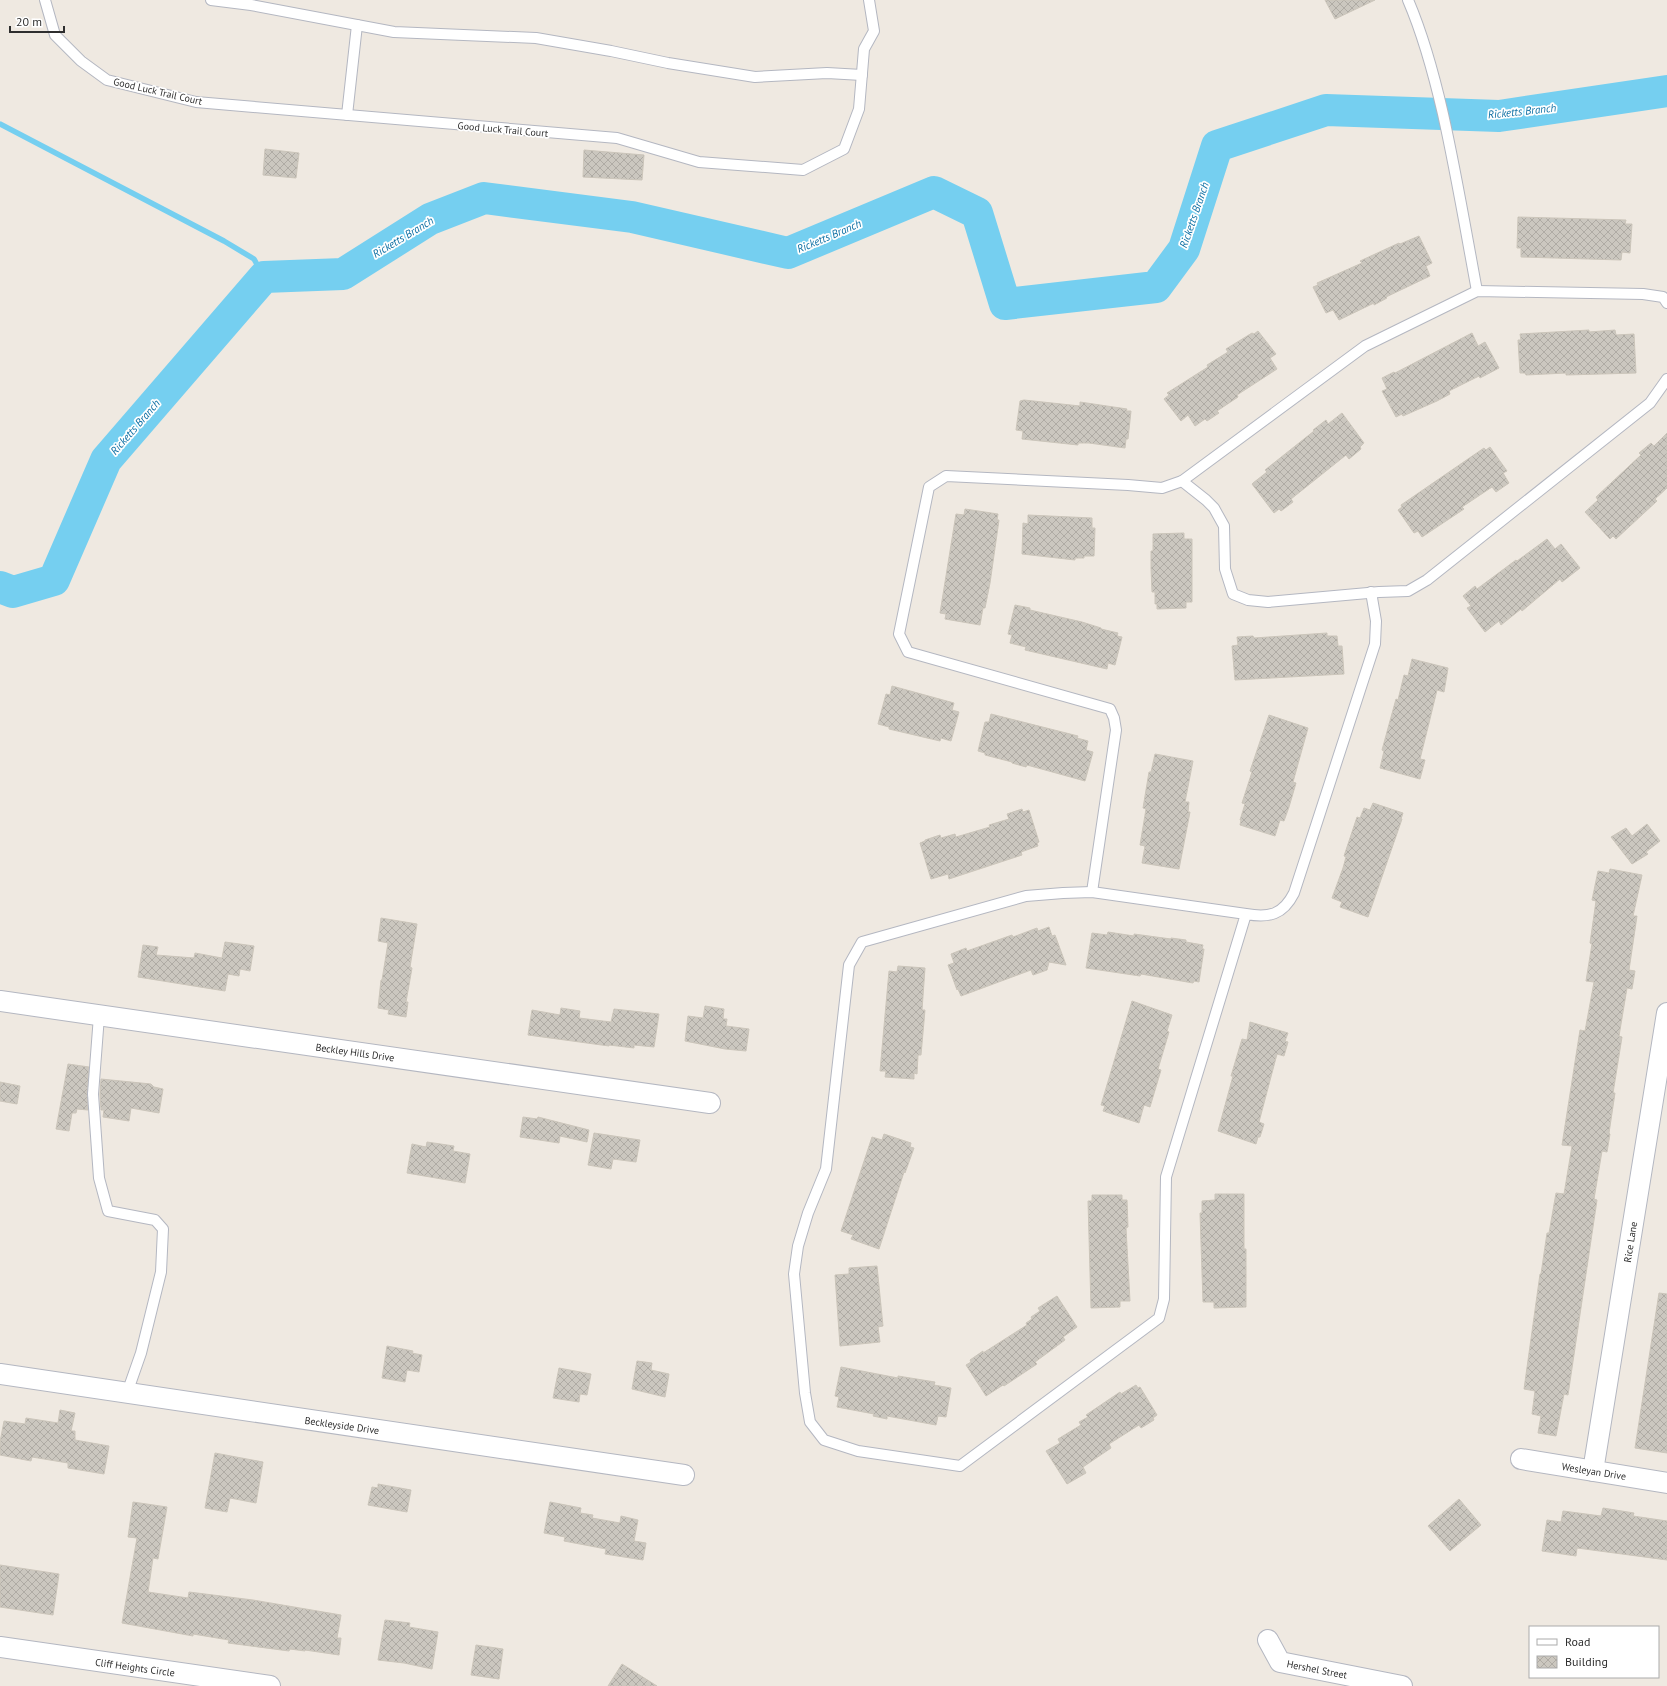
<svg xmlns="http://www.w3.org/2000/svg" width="1667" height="1686" viewBox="0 0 1667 1686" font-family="'PT Sans',sans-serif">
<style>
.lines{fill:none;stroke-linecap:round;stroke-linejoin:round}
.stream{stroke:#75cff0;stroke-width:5.5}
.river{stroke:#75cff0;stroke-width:32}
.building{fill:url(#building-cross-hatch);stroke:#cbc5ba}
.service-casing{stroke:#b4b7c1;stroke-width:12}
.minor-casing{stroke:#b4b7c1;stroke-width:22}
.service{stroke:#fff;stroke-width:10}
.minor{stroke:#fff;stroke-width:20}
.labels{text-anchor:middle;stroke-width:3.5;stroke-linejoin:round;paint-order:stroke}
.street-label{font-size:10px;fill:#2e2e2e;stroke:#fff}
.water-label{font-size:11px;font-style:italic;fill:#0d6fa3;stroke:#fff}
</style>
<defs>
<pattern id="building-cross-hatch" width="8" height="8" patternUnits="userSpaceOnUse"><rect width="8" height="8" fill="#cbc7bf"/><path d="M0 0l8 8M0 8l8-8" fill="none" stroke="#afaba4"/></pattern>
</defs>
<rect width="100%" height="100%" fill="#efe9e1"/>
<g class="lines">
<path class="stream" d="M0 124 224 241 254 259 264 277"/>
<path class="river" d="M0 587 13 592 54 580 106 460 264 277 343 274 430 219 484 198 632 217 788 253 934 192 977 213 1005 304 1156 287 1184 249 1217 146 1326 110 1499 116 1667 91"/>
</g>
<g class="building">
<path d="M1325 0H1375L1335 19Z"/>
<path d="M265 149 299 153 296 178 263 175Z"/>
<path d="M584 150 644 155 642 180 583 177Z"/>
<path d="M1518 217 1626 220 1625 224H1632L1630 253 1622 252 1621 260 1521 257V248H1517Z"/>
<path d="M1419 236 1432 263 1426 266 1430 276 1386 297 1387 298 1374 305V303L1339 320 1333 310 1326 313 1313 287 1318 285 1317 283 1362 263 1360 261 1399 243 1400 244Z"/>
<path d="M1589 330V332L1615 330 1616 335 1634 334 1636 373 1566 375V373L1526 375 1525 373H1520L1518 340H1521L1520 334Z"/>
<path d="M1258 331 1276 354 1270 358 1277 369 1237 395 1238 397 1217 411 1219 413 1207 421 1205 419 1195 426 1188 415 1181 421 1164 399 1169 395 1167 393 1208 367 1207 365 1228 352 1226 349 1252 333 1254 334Z"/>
<path d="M1472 333 1478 346 1485 342 1499 368 1480 378 1479 376 1449 391 1450 394 1437 401 1403 416 1402 414 1396 417 1382 391 1387 389 1382 378 1394 372 1395 373Z"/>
<path d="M1024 400 1080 406V402L1127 409 1126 411H1131L1128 439H1126L1125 448 1089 443H1078V445L1022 439 1023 431 1016 430 1020 401Z"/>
<path d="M1342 413 1364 443 1360 447 1361 449 1349 459 1346 455 1291 499 1293 502 1281 511 1279 509 1274 513 1252 484 1253 483 1267 472 1265 470 1314 431 1313 430 1326 420 1328 424Z"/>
<path d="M1667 433V488L1655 499 1657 501 1616 539 1613 536 1610 539 1585 512 1598 500 1596 497 1641 455 1639 453 1651 443 1654 446Z"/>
<path d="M1490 447 1507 471 1503 473 1509 483 1496 492 1492 487 1462 507 1464 509 1422 537 1418 531 1414 533 1398 510 1402 507 1401 505 1484 448 1486 450Z"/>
<path d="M965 509 998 514 997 520H999L990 583 985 608H983L980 625 945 619 946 614 940 613 956 514 964 515Z"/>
<path d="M1028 515 1092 518V528H1095L1094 556H1084V558H1075V560L1022 554 1023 523 1028 524Z"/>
<path d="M1184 533V539H1192V602H1186V608L1157 609V604H1155V592H1152L1151 568V551H1153V534Z"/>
<path d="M1547 539 1555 549 1561 544 1580 568 1562 582 1560 579 1522 611 1521 609 1501 625 1499 621 1485 632 1467 608 1471 606 1463 596 1475 586 1477 589 1516 560 1517 561Z"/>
<path d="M1015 605 1030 608V610L1082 622 1101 628V629L1118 633 1117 636 1122 637 1115 665 1108 663 1107 669 1025 650 1026 647 1010 643 1012 635 1008 634Z"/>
<path d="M1327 633V636H1337L1338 646H1342L1344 674 1235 680 1232 646 1238 645 1237 637 1253 636 1254 638Z"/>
<path d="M1412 659 1448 668 1444 692 1437 690 1429 723 1420 759 1425 760 1420 779 1380 768 1384 751 1382 750 1396 699 1398 700 1404 675 1408 676Z"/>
<path d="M892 686 954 703 952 710 959 712 951 741 941 738 940 741 889 729V727L878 724 886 694 890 695Z"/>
<path d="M991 714 1078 736 1077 738 1088 741 1086 750 1093 752 1085 781 1027 765 1026 767 1012 763V762L985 755V753L978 751 985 722H989Z"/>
<path d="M1269 715 1308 728 1293 782 1296 783 1289 807 1284 821 1280 820 1275 836 1240 825 1241 820H1240L1245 804 1242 803 1252 772 1250 771Z"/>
<path d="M1155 754 1193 761 1185 802H1189L1188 812H1190L1179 869 1142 863 1145 846 1140 845 1146 809 1143 808 1149 772H1151Z"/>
<path d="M1373 803 1403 813 1401 819H1402L1368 917 1340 907 1342 902 1332 898 1343 868 1346 857 1344 856 1357 817 1360 818 1364 808 1370 810Z"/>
<path d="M1022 809 1023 812 1029 810 1039 842 1037 843 1038 846 1021 852 1022 855 949 879 948 874 931 879 920 843 925 841V840L940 835 941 838 955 834 956 837 990 827 989 825 1009 819 1007 814Z"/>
<path d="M1647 824 1660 841 1646 852 1648 854 1632 864 1611 837 1626 828 1632 836Z"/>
<path d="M1610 869 1642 875 1633 916H1637L1629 970 1635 971 1632 989 1627 988 1619 1036 1622 1037 1613 1093H1615L1609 1133 1610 1134 1607 1152 1602 1151 1594 1199 1597 1200 1568 1395 1564 1394 1556 1436 1538 1433 1541 1416 1532 1414 1535 1391 1524 1389 1540 1274H1541L1547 1233H1549L1556 1193 1564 1194 1572 1146 1562 1145 1580 1030 1585 1031 1594 982 1586 981 1592 944 1590 943 1596 901 1592 900 1598 871 1609 873Z"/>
<path d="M381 918 417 924 410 967 412 968 406 1002H408L406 1017 388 1014 389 1010 378 1008 381 980H382L388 943 378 941Z"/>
<path d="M1049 927 1052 936 1055 935 1066 965 1049 962 1047 970 1033 975 1031 970 961 996 958 989 957 990 948 965 954 963 951 954 966 948 967 951 1012 935 1013 937 1037 928 1038 931Z"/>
<path d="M1108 932 1134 936V934L1171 939V938L1186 940V942L1203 945 1202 949H1204L1199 982 1194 981 1193 983 1141 974 1140 976 1086 968 1092 933 1107 935Z"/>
<path d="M225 942 254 946 250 971 240 969 239 976 228 974 225 991 138 977 143 945 158 947 156 955 194 958 195 953 222 958Z"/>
<path d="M898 966 925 968 922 1010H925L921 1055H918L917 1074 914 1073V1079L885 1077 886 1071H880L889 971 897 972Z"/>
<path d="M1132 1001 1172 1015 1167 1031 1169 1032 1158 1069 1161 1070 1150 1107 1144 1105 1139 1123 1103 1111 1105 1106 1101 1105Z"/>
<path d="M705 1006 724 1009 723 1019H727L726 1026 749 1029 746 1051 725 1049 685 1041 688 1016 703 1018Z"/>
<path d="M561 1008 580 1011 579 1018 611 1022 614 1009 659 1014 654 1047 634 1045V1048L609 1045V1046L528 1035 532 1010 560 1015Z"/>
<path d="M1250 1022 1288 1033 1285 1041 1288 1042 1284 1056 1277 1054 1259 1122 1264 1124 1260 1137H1258L1256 1144 1218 1131 1233 1076H1231L1242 1039 1247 1040Z"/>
<path d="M68 1064 89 1067 87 1094 88 1110 77 1109 76 1113H72L69 1131 56 1129Z"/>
<path d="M101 1079 151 1084 154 1087 163 1089 159 1113 131 1108 129 1121 103 1117 104 1110H101L100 1094Z"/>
<path d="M0 1082 20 1086 17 1104 0 1101Z"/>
<path d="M523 1117 537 1119 538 1117 589 1130 587 1142 560 1136 559 1143 520 1137Z"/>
<path d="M594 1133 640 1140 636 1162 613 1159 611 1169 588 1165Z"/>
<path d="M884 1134 911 1143 910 1147 914 1148 905 1173 904 1172 879 1249 851 1239 853 1235 841 1231 872 1137 882 1140Z"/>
<path d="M427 1142 454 1146 453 1151 470 1154 465 1183 407 1173 412 1144 426 1147Z"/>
<path d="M1215 1194H1244V1249H1246V1307L1214 1308V1302H1203L1200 1213H1202V1201L1215 1200Z"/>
<path d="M1092 1195H1122V1200H1127L1128 1227 1126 1228 1130 1301H1120V1307L1091 1308 1088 1201H1092Z"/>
<path d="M877 1266 883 1326 878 1327 880 1342 840 1346 835 1275 849 1274V1268Z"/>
<path d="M1659 1293 1667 1294V1453L1635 1448Z"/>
<path d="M1057 1296 1077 1327 1063 1337 1065 1340 1035 1362 1037 1364 1004 1386 1003 1385 986 1396 966 1365 971 1362 970 1360 983 1351V1353L1027 1325 1026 1323 1032 1319 1031 1317 1040 1311 1038 1308Z"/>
<path d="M387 1346 413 1351 412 1353 422 1355 419 1372 407 1370 405 1382 382 1378Z"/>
<path d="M637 1361 652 1363 651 1370 669 1374 665 1397 632 1389Z"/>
<path d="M841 1367 898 1378V1376L935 1382 934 1385 951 1388 946 1417 938 1416 936 1425 887 1416V1419L873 1416 874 1414 837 1407 839 1397 835 1396Z"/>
<path d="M559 1368 591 1374 587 1395 580 1394 579 1402 553 1398Z"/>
<path d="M1136 1385 1138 1388 1140 1387 1157 1415 1153 1418 1154 1420 1141 1428 1139 1425 1109 1444 1111 1448 1083 1467 1086 1473 1067 1484 1046 1451 1060 1443 1058 1439 1081 1425 1079 1422 1088 1417 1086 1415 1120 1392 1121 1394Z"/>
<path d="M60 1410 75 1413 71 1431H75V1440L109 1446 104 1474 68 1468V1463L32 1457 31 1461 0 1455V1442L4 1421 25 1424 26 1418 58 1423Z"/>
<path d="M215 1453 263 1462 256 1503 230 1498 227 1512 205 1508Z"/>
<path d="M378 1484 411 1490 407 1512 368 1505 372 1487 378 1488Z"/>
<path d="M1459 1499 1481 1525 1450 1551 1428 1526Z"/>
<path d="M133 1502 167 1507 158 1559 153 1558 148 1592 188 1598 189 1592 253 1600 341 1615 337 1638H341L339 1655 305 1650V1651L290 1649 289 1651 228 1643 229 1640 193 1634V1636L122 1623 137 1538 128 1537Z"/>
<path d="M550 1502 581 1508 580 1513 593 1515 592 1518 620 1523 621 1516 638 1520 634 1541 646 1543 643 1560 605 1554 606 1549 564 1541 565 1537 544 1533Z"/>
<path d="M1603 1508 1634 1513 1633 1516 1667 1521V1560L1577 1548 1576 1556 1542 1551 1547 1520 1561 1522 1563 1511 1601 1516Z"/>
<path d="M0 1565 59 1574 53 1615 0 1607Z"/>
<path d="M385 1620 410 1623 409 1627 438 1632 432 1669 404 1663 378 1660Z"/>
<path d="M476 1645 503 1649 499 1679 471 1675Z"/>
<path d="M622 1664 657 1686H608Z"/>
</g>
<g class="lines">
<g class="service-casing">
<g id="service">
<path d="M45 0 55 35 81 61 107 80 196 102 617 138 699 162 803 170 844 149 859 109 864 49 874 31 869 0"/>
<path d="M211 0 251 5 394 32 536 38 611 51 668 63 755 77 827 73 862 75"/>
<path d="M1408 0C1424 37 1434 75 1443 114 1456 172 1466 232 1477 291"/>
<path d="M347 115 357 25"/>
<path d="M1182 481 1206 500 1214 508 1224 526 1225 569 1233 594 1248 600 1268 602 1379 592 1408 591 1427 580 1650 403 1667 379"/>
<path d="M1092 892 1116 730 1114 718 1110 709 908 652 899 634 929 487 946 476 1128 485 1162 488 1182 481 1365 346 1477 291 1643 294 1663 297 1667 303"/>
<path d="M1246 914 1166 1177 1164 1299 1159 1318 960 1466 858 1451 824 1440 810 1422 805 1393 794 1274 798 1246 808 1213 826 1169 849 965 862 942 1026 896 1063 893 1092 892 1246 914C1269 918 1283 915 1294 893L1375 644 1376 621 1371 592"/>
<path d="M99 1016 93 1094 99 1178 108 1211 155 1220 163 1229 161 1272 141 1353 127 1393"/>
</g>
</g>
<g class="minor-casing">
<g id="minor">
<path d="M0 1001 710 1103"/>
<path d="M0 1374 684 1475"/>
<path d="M1521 1459 1667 1483"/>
<path d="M1593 1471 1667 1013"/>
<path d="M1268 1640 1280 1662 1402 1686"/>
<path d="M0 1647 270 1686"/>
</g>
</g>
<use href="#service" class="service"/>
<use href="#minor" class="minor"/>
</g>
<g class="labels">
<g class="street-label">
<text transform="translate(158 91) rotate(13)" y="4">Good Luck Trail Court</text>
<text transform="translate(503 129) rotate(5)" y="4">Good Luck Trail Court</text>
<text transform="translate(355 1052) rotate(8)" y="4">Beckley Hills Drive</text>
<text transform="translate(1630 1242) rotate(-81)" y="4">Rice Lane</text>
<text transform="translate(342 1425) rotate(8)" y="4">Beckleyside Drive</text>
<text transform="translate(1594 1471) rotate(9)" y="4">Wesleyan Drive</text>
<text transform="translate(135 1667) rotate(8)" y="4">Cliff Heights Circle</text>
<text transform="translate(1317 1669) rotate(11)" y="4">Hershel Street</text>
</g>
<g class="water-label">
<text transform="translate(1522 111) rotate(-6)" y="4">Ricketts Branch</text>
<text transform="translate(1194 215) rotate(-71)" y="4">Ricketts Branch</text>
<text transform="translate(829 236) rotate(-23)" y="4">Ricketts Branch</text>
<text transform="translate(403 237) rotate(-31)" y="4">Ricketts Branch</text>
<text transform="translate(135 427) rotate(-49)" y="4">Ricketts Branch</text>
</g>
</g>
<rect x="1529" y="1626" width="130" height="52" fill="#ffffff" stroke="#ababab"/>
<rect x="1537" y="1639" width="20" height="6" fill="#ffffff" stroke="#ababab"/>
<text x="1565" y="1646" font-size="12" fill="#2e2e2e">Road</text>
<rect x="1537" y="1656" width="20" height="12" fill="url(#building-cross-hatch)" stroke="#ababab"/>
<text x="1565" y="1666" font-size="12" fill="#2e2e2e">Building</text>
<path d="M10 26v6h54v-6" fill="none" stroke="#2e2e2e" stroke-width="2"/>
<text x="16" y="26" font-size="12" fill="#2e2e2e" stroke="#ffffff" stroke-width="3" paint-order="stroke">20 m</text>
</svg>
